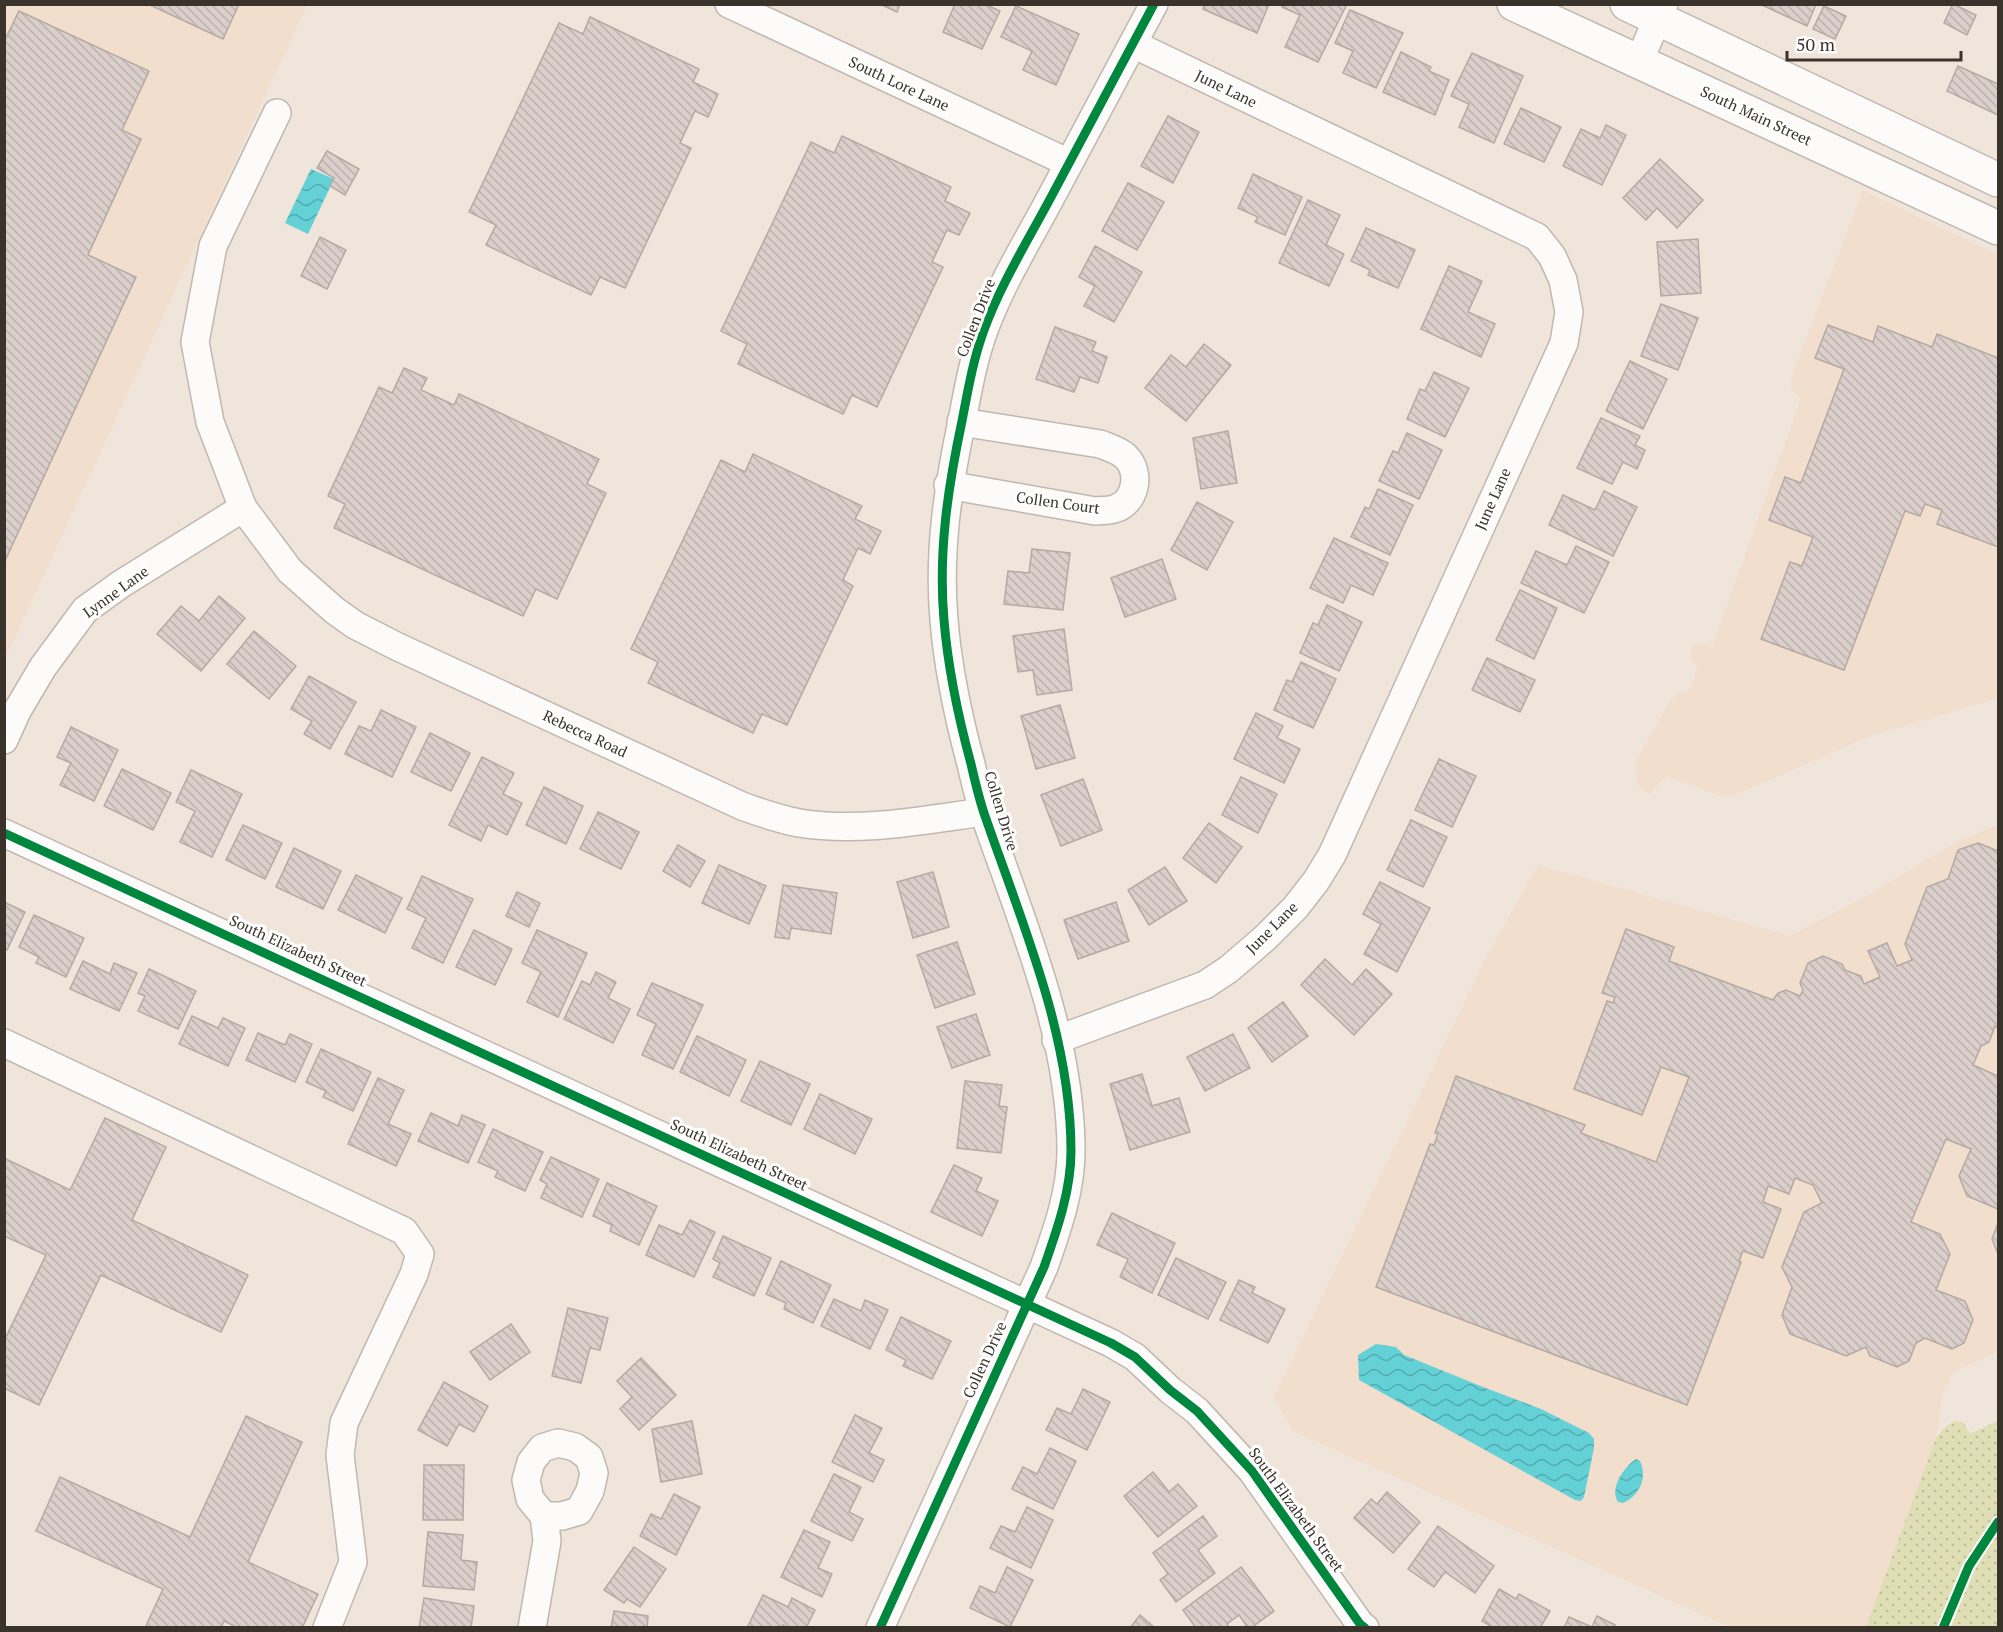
<svg xmlns="http://www.w3.org/2000/svg" width="2003" height="1632" viewBox="0 0 2003 1632" font-family="'PT Serif',serif">
<style>
.built{fill:#f1decc}
.park{fill:url(#park-dots)}
.water{fill:url(#water-waves)}
.building{fill:url(#building-back-hatch);stroke:#b4aaa4;stroke-width:1.5}
.lines{fill:none;stroke-linecap:round;stroke-linejoin:round}
.minor-casing{stroke:#c0b8af;stroke-width:30}
.tertiary-casing{stroke:#c0b8af;stroke-width:36}
.minor{stroke:#fdfbf9;stroke-width:27}
.tertiary{stroke:#fdfbf9;stroke-width:33}
.cycleway-casing{stroke:#fff;stroke-width:13}
.cycleway{stroke:#00873e;stroke-width:9}
.labels{text-anchor:middle;stroke-width:6;stroke-linejoin:round;paint-order:stroke}
.street-label{font-size:15px;fill:#3a332b;stroke:#fff}
</style>
<defs>
<pattern id="park-dots" width="8" height="8" patternUnits="userSpaceOnUse" patternTransform="scale(1.5)"><rect width="8" height="8" fill="#dfdeb5"/><path d="M2 2h.1M6 6h.1" fill="none" stroke="#c0bf9c" stroke-width="1.8" stroke-linecap="round"/></pattern>
<pattern id="water-waves" width="16" height="10" patternUnits="userSpaceOnUse" patternTransform="scale(1.5)"><rect width="16" height="10" fill="#64d1d7"/><path d="M0 5q4-4 8 0t8 0" fill="none" stroke="#53aaaf"/></pattern>
<pattern id="building-back-hatch" width="6" height="6" patternUnits="userSpaceOnUse" patternTransform="scale(1.5)"><rect width="6" height="6" fill="#dacfca"/><path d="M-1 5l2 2M0 0l6 6M5-1l2 2" fill="none" stroke="#bcb2ae"/></pattern>
</defs>
<rect width="100%" height="100%" fill="#f0e5da"/>
<g class="built">
<path d="M5 5H307L5 659Z"/>
<path d="M1863 191 1998 255V698L1870 736 1737 794 1721 796 1666 776 1650 794 1640 787 1636 778 1635 763 1670 701 1678 693 1689 692 1698 667 1691 660 1690 650 1694 644 1700 643 1712 647 1801 399 1791 388V378Z"/>
<path d="M1998 825V1351L1953 1372 1942 1395 1936 1438 1866 1627H1730L1293 1431 1274 1397 1485 960 1538 865 1790 936 1872 893 1958 841Z"/>
</g>
<path class="park" d="M1955 1421 1963 1422 1970 1434 1998 1421V1627H1866L1936 1438 1944 1428Z"/>
<g class="water">
<path d="M311 169 334 179 308 234 285 223Z"/>
<path d="M1376 1344 1396 1347 1404 1355 1483 1387 1541 1409 1589 1433 1594 1439V1448L1584 1497 1581 1501 1575 1500 1359 1380 1358 1355Z"/>
<path d="M1636 1459 1640 1461C1648 1478 1639 1496 1623 1503L1618 1502C1609 1488 1624 1467 1636 1459Z"/>
</g>
<g class="building">
<path d="M148 4H239L223 39Z"/>
<path d="M880 4H900L897 12Z"/>
<path d="M955 4H984L1000 11 982 49 943 32Z"/>
<path d="M1205 4H1269L1257 33 1203 9Z"/>
<path d="M1283 4H1347L1318 62 1285 47 1300 15 1282 7Z"/>
<path d="M1760 4H1816L1807 26Z"/>
<path d="M1953 4 1976 15 1967 35 1944 23Z"/>
<path d="M1016 6 1079 34 1056 85 1023 70 1032 51 1001 37Z"/>
<path d="M1824 6 1846 16 1835 39 1813 29Z"/>
<path d="M1350 10 1403 33 1376 88 1343 73 1353 51 1335 43Z"/>
<path d="M19 11 149 71 122 130 141 139 88 255 136 277 4 563V42Z"/>
<path d="M590 17 699 69 693 82 718 94 708 117 695 111 680 143 691 148 625 288 600 277 591 295 486 245 496 225 469 212 559 23 583 34Z"/>
<path d="M1401 52 1431 67 1429 71 1449 80 1435 115 1383 92Z"/>
<path d="M1472 53 1523 76 1494 143 1459 127 1469 104 1451 96Z"/>
<path d="M1958 66 1998 84V115L1947 91Z"/>
<path d="M1521 108 1561 127 1544 162 1504 144Z"/>
<path d="M1168 116 1199 132 1173 183 1141 166Z"/>
<path d="M1606 125 1626 135 1602 185 1563 166 1581 129 1600 138Z"/>
<path d="M842 136 951 187 945 201 970 213 959 235 947 230 932 262 943 267 877 407 852 395 843 414 738 364 747 344 721 331 811 142 834 153Z"/>
<path d="M327 151 359 169 345 195 330 186 334 178 317 168Z"/>
<path d="M1660 159 1703 200 1677 228 1657 208 1646 220 1623 198Z"/>
<path d="M1253 174 1302 197 1285 235 1255 222 1258 217 1238 208Z"/>
<path d="M1128 183 1164 202 1137 250 1102 231Z"/>
<path d="M1308 200 1340 215 1326 245 1344 254 1329 286 1279 263Z"/>
<path d="M1366 228 1415 250 1398 288 1368 275 1370 270 1351 261Z"/>
<path d="M320 237 346 250 327 289 301 276Z"/>
<path d="M1698 239 1701 293 1661 296 1657 242Z"/>
<path d="M1095 246 1142 272 1114 322 1084 306 1095 286 1079 277Z"/>
<path d="M1449 266 1482 281 1468 312 1495 324 1481 357 1421 329Z"/>
<path d="M1661 304 1698 318 1678 370 1641 356Z"/>
<path d="M1828 325 1873 342 1878 326 1932 347 1937 334 1998 358V547L1937 524 1942 510 1925 504 1920 516 1905 511 1844 670 1761 639 1790 562 1802 566 1813 537 1769 520 1785 477 1801 483 1844 369 1815 358Z"/>
<path d="M1055 327 1096 342 1092 351 1107 357 1098 383 1080 377 1074 392 1036 379Z"/>
<path d="M1204 344 1231 365 1186 421 1145 388 1171 355 1186 367Z"/>
<path d="M1630 361 1667 379 1643 429 1606 411Z"/>
<path d="M404 368 427 378 421 390 454 405 459 394 599 459 587 484 606 493 557 599 536 589 523 616 334 528 345 504 328 496 379 387 392 393Z"/>
<path d="M1434 372 1469 388 1445 437 1407 419 1420 389 1425 391Z"/>
<path d="M1601 418 1640 436 1635 445 1645 450 1637 469 1623 462 1612 484 1577 468Z"/>
<path d="M1228 431 1237 483 1201 489 1193 438Z"/>
<path d="M1407 433 1442 450 1419 499 1379 481 1393 451 1398 453Z"/>
<path d="M753 454 862 506 855 519 881 531 870 554 858 548 843 580 853 586 787 725 762 714 753 733 648 683 658 662 631 649 721 460 745 472Z"/>
<path d="M1378 489 1413 505 1390 555 1351 537 1365 507 1369 509Z"/>
<path d="M1604 491 1637 507 1613 556 1549 525 1563 495 1595 510Z"/>
<path d="M1197 502 1233 522 1207 570 1171 550Z"/>
<path d="M1334 538 1388 563 1373 595 1351 585 1343 603 1310 588Z"/>
<path d="M1576 546 1609 562 1584 613 1521 583 1536 551 1567 565Z"/>
<path d="M1032 549 1070 553 1063 610 1004 604 1008 571 1029 573Z"/>
<path d="M1162 559 1176 599 1125 617 1111 578Z"/>
<path d="M1520 590 1557 608 1534 659 1496 640Z"/>
<path d="M219 596 245 618 201 671 157 634 181 606 199 621Z"/>
<path d="M1327 605 1362 622 1339 671 1300 653 1313 623 1318 625Z"/>
<path d="M1064 629 1072 690 1037 695 1033 670 1018 672 1013 636Z"/>
<path d="M254 631 296 666 269 699 227 664Z"/>
<path d="M1487 658 1535 680 1520 712 1472 690Z"/>
<path d="M1301 662 1336 679 1313 728 1274 710 1287 680 1292 682Z"/>
<path d="M309 676 356 702 330 749 304 734 312 721 291 709Z"/>
<path d="M1060 705 1075 758 1036 769 1021 716Z"/>
<path d="M381 710 416 727 392 777 345 754 359 726 371 731Z"/>
<path d="M1256 713 1283 726 1277 738 1300 749 1284 783 1234 759Z"/>
<path d="M71 727 118 750 94 801 60 785 71 763 57 757Z"/>
<path d="M430 733 470 753 451 791 411 772Z"/>
<path d="M482 757 514 773 503 794 522 803 507 835 488 825 481 841 449 825Z"/>
<path d="M1439 759 1476 776 1452 827 1415 810Z"/>
<path d="M122 769 171 793 153 830 104 806Z"/>
<path d="M191 770 242 794 212 857 180 842 195 811 176 802Z"/>
<path d="M1241 777 1277 794 1258 833 1222 815Z"/>
<path d="M1083 779 1102 830 1061 846 1041 795Z"/>
<path d="M544 787 583 806 566 844 526 825Z"/>
<path d="M598 812 639 832 621 869 580 849Z"/>
<path d="M1411 820 1447 837 1423 887 1387 870Z"/>
<path d="M1209 823 1242 847 1216 883 1183 858Z"/>
<path d="M243 825 282 843 265 879 226 860Z"/>
<path d="M1978 843 1998 851V1028L1995 1026 1989 1042 1981 1046 1973 1065 1998 1076V1209L1967 1196 1959 1176 1971 1149 1946 1139 1911 1222 1940 1234 1950 1254 1936 1290 1965 1301 1973 1320 1964 1343 1952 1349 1925 1338 1916 1343 1909 1361 1897 1367 1870 1356 1866 1347 1846 1356 1790 1334 1782 1315 1792 1287 1782 1267 1804 1212 1822 1203 1813 1185 1795 1178 1789 1194 1768 1186 1763 1202 1781 1209 1763 1258 1743 1251 1739 1261 1741 1262 1687 1405 1376 1287 1430 1144 1434 1145 1438 1134 1435 1133 1456 1076 1585 1125 1581 1133 1656 1162 1689 1077 1661 1067 1642 1115 1574 1089 1607 1001 1613 1003 1615 997 1602 993 1626 929 1674 947 1669 961 1773 1000 1778 993 1786 990 1800 996 1803 990 1800 983 1808 963 1823 956 1842 964 1845 970 1861 976 1864 984 1880 977 1868 951 1887 943 1897 966 1912 960 1905 944 1927 887 1948 879 1958 850Z"/>
<path d="M678 845 705 861 690 887 663 871Z"/>
<path d="M294 848 341 871 323 909 276 887Z"/>
<path d="M719 865 766 886 749 924 702 903Z"/>
<path d="M1165 867 1187 901 1149 925 1128 890Z"/>
<path d="M933 872 949 927 913 938 897 882Z"/>
<path d="M356 875 402 898 385 933 338 910Z"/>
<path d="M422 876 473 899 443 963 412 948 426 918 407 909Z"/>
<path d="M1380 882 1430 908 1397 972 1364 954 1381 924 1363 914Z"/>
<path d="M783 885 837 893 831 934 791 928 789 939 775 937Z"/>
<path d="M517 892 540 903 529 927 506 916Z"/>
<path d="M4 902 25 912 7 950 4 949Z"/>
<path d="M1116 902 1129 941 1078 959 1064 920Z"/>
<path d="M34 915 84 938 66 977 36 963 39 957 19 947Z"/>
<path d="M474 930 512 949 495 985 456 967Z"/>
<path d="M537 930 587 953 558 1017 527 1002 541 972 522 963Z"/>
<path d="M957 942 975 994 935 1008 917 955Z"/>
<path d="M1325 959 1352 985 1366 969 1392 994 1354 1035 1301 985Z"/>
<path d="M83 961 110 974 114 963 137 973 119 1011 70 989Z"/>
<path d="M149 969 196 991 178 1029 138 1011 145 996 138 993Z"/>
<path d="M596 972 616 982 608 998 630 1009 613 1043 564 1019 582 981 590 985Z"/>
<path d="M652 983 703 1005 673 1069 642 1055 656 1024 637 1015Z"/>
<path d="M1283 1002 1308 1036 1272 1062 1248 1028Z"/>
<path d="M976 1014 990 1055 952 1068 937 1027Z"/>
<path d="M192 1016 218 1028 223 1018 245 1028 228 1066 179 1044Z"/>
<path d="M258 1033 285 1045 290 1034 312 1044 295 1082 246 1060Z"/>
<path d="M1233 1034 1250 1068 1205 1091 1187 1057Z"/>
<path d="M697 1036 746 1060 729 1096 680 1072Z"/>
<path d="M321 1049 371 1072 353 1111 323 1097 326 1091 306 1082Z"/>
<path d="M760 1061 810 1084 791 1125 741 1101Z"/>
<path d="M1142 1074 1152 1106 1179 1098 1190 1132 1130 1150 1110 1084Z"/>
<path d="M378 1078 404 1090 388 1124 411 1134 396 1166 348 1144Z"/>
<path d="M965 1081 1002 1085 999 1106 1007 1107 1001 1153 957 1148Z"/>
<path d="M820 1094 872 1119 855 1154 804 1129Z"/>
<path d="M431 1113 458 1126 462 1115 485 1125 468 1163 418 1141Z"/>
<path d="M105 1118 166 1147 132 1220 248 1275 221 1332 101 1275 39 1405 4 1388V1341L46 1255 4 1236V1158L70 1190Z"/>
<path d="M493 1129 543 1152 525 1191 495 1177 498 1171 478 1162Z"/>
<path d="M551 1157 599 1179 582 1217 541 1198 547 1184 540 1180Z"/>
<path d="M954 1165 982 1178 976 1191 998 1201 982 1236 931 1212Z"/>
<path d="M607 1183 657 1206 639 1245 610 1231 612 1225 593 1216Z"/>
<path d="M1112 1213 1175 1243 1152 1293 1120 1277 1128 1259 1097 1245Z"/>
<path d="M690 1220 715 1232 694 1277 646 1255 659 1225 682 1235Z"/>
<path d="M1998 1223V1254L1992 1239Z"/>
<path d="M723 1236 771 1258 754 1296 713 1277 720 1263 713 1259Z"/>
<path d="M1176 1258 1226 1282 1208 1319 1158 1295Z"/>
<path d="M781 1261 831 1285 813 1323 784 1309 786 1303 766 1294Z"/>
<path d="M1239 1280 1255 1287 1252 1293 1285 1309 1268 1343 1220 1320Z"/>
<path d="M834 1299 861 1311 865 1300 888 1310 870 1349 821 1326Z"/>
<path d="M568 1308 608 1318 600 1350 590 1348 581 1383 552 1376Z"/>
<path d="M901 1317 951 1341 932 1379 903 1366 906 1360 886 1350Z"/>
<path d="M511 1324 530 1352 490 1380 470 1352Z"/>
<path d="M641 1358 676 1395 639 1430 620 1409 632 1397 617 1381Z"/>
<path d="M444 1382 488 1406 474 1432 459 1424 447 1446 418 1430Z"/>
<path d="M1083 1389 1110 1402 1087 1450 1046 1430 1057 1408 1071 1414Z"/>
<path d="M855 1415 882 1428 869 1453 884 1460 873 1482 832 1462Z"/>
<path d="M246 1416 302 1442 248 1562 318 1594 302 1628H238L224 1621 221 1628H145L163 1589 36 1531 60 1477 190 1537Z"/>
<path d="M692 1421 702 1474 661 1482 652 1429Z"/>
<path d="M1050 1448 1076 1461 1053 1509 1012 1489 1023 1467 1037 1474Z"/>
<path d="M424 1465H464L463 1520H423Z"/>
<path d="M1153 1472 1169 1492 1178 1484 1197 1506 1158 1537 1124 1496Z"/>
<path d="M834 1474 861 1487 849 1512 863 1519 852 1541 811 1521Z"/>
<path d="M1387 1492 1420 1522 1393 1553 1354 1518 1371 1499 1377 1504Z"/>
<path d="M674 1494 700 1507 676 1555 640 1536 651 1514 661 1519Z"/>
<path d="M1027 1507 1053 1520 1031 1568 990 1548 1001 1526 1015 1532Z"/>
<path d="M1203 1516 1217 1536 1198 1550 1215 1573 1176 1602 1160 1580 1168 1574 1153 1553Z"/>
<path d="M1438 1526 1494 1566 1475 1593 1445 1572 1434 1587 1408 1569Z"/>
<path d="M804 1530 830 1542 818 1568 832 1574 822 1597 781 1577Z"/>
<path d="M428 1532 463 1535 461 1560 477 1562 474 1590 423 1586Z"/>
<path d="M634 1547 666 1569 640 1607 627 1599 624 1603 604 1590Z"/>
<path d="M1007 1567 1033 1580 1010 1627 970 1608 980 1586 995 1593Z"/>
<path d="M1241 1567 1274 1611 1251 1628H1248L1239 1615 1227 1624 1230 1628H1196L1183 1610Z"/>
<path d="M1499 1589 1516 1599 1519 1594 1550 1611 1540 1628H1494L1482 1621Z"/>
<path d="M763 1595 788 1607 792 1598 815 1610 806 1628H789L783 1625 781 1628H747Z"/>
<path d="M424 1598 474 1606 471 1628H419Z"/>
<path d="M614 1611 648 1616 647 1628H611Z"/>
<path d="M1140 1615 1155 1628H1130Z"/>
<path d="M1597 1616 1615 1625 1614 1628H1564L1569 1617 1592 1627Z"/>
</g>
<g class="lines">
<g class="minor-casing">
<g id="minor">
<path d="M729 4 1069 163"/>
<path d="M1639 61 1664 4"/>
<path d="M277 113 213 246 195 342 210 422 243 508 290 571 334 610 355 625 396 646 742 806C761 813 779 819 799 823 860 833 923 820 983 812"/>
<path d="M948 485 1095 511C1101 510 1108 511 1114 509 1136 503 1142 472 1125 456 1118 450 1108 447 1100 444L961 422"/>
<path d="M4 740 17 711 43 667 85 610 121 584 243 508"/>
<path d="M4 833 998 1291 1111 1343 1135 1357 1170 1390 1197 1411 1252 1471 1360 1624 1365 1628"/>
<path d="M1056 1040 1205 985 1229 969 1265 938 1295 908 1316 881 1332 855 1564 343 1569 312 1563 280 1552 256 1537 237 1133 44"/>
<path d="M4 1043 404 1231 420 1254 414 1274 344 1423 340 1455 353 1562 327 1628"/>
<path d="M532 1628 547 1541 544 1516 530 1499 526 1480 531 1462 542 1448 558 1443 575 1447 589 1457 594 1473 590 1491 579 1511 562 1516H544"/>
<path d="M880 1628 1044 1267C1057 1230 1071 1191 1071 1151 1071 1035 1022 923 985 816 979 799 975 781 971 764 958 716 948 669 944 620 938 552 948 487 962 421 968 390 973 360 984 330 1001 284 1027 242 1050 199 1084 134 1119 69 1154 4"/>
</g>
</g>
<g class="tertiary-casing">
<g id="tertiary">
<path d="M1514 4 1998 228"/>
<path d="M1627 4 1998 180"/>
</g>
</g>
<use href="#minor" class="minor"/>
<use href="#tertiary" class="tertiary"/>
<g class="cycleway-casing">
<g id="cycleway">
<path d="M4 833 998 1291 1111 1343 1135 1357 1170 1390 1197 1411 1252 1471 1360 1624 1365 1628"/>
<path d="M880 1628 1044 1267C1057 1230 1071 1191 1071 1151 1071 1035 1022 923 985 816 979 799 975 781 971 764 958 716 948 669 944 620 938 552 948 487 962 421 968 390 973 360 984 330 1001 284 1027 242 1050 199 1084 134 1119 69 1154 4"/>
<path d="M1943 1628 1969 1566 1998 1522"/>
</g>
</g>
<use href="#cycleway" class="cycleway"/>
</g>
<g class="labels">
<g class="street-label">
<text transform="translate(899 84) rotate(25)" y="5">South Lore Lane</text>
<text transform="translate(1226 89) rotate(26)" y="5">June Lane</text>
<text transform="translate(1756 116) rotate(25)" y="5">South Main Street</text>
<text transform="translate(976 318) rotate(-69)" y="5">Collen Drive</text>
<text transform="translate(1493 499) rotate(-66)" y="5">June Lane</text>
<text transform="translate(1058 503) rotate(8)" y="5">Collen Court</text>
<text transform="translate(116 592) rotate(-36)" y="5">Lynne Lane</text>
<text transform="translate(585 734) rotate(25)" y="5">Rebecca Road</text>
<text transform="translate(1001 811) rotate(73)" y="5">Collen Drive</text>
<text transform="translate(1272 928) rotate(-45)" y="5">June Lane</text>
<text transform="translate(298 951) rotate(25)" y="5">South Elizabeth Street</text>
<text transform="translate(739 1155) rotate(25)" y="5">South Elizabeth Street</text>
<text transform="translate(985 1360) rotate(-65)" y="5">Collen Drive</text>
<text transform="translate(1296 1510) rotate(54)" y="5">South Elizabeth Street</text>
</g>
</g>
<rect width="2003" height="1632" fill="none" stroke="#3a332b" stroke-width="12"/>
<path d="M1787 51v9h174v-9" fill="none" stroke="#3a332b" stroke-width="3"/>
<text x="1796" y="51" font-size="18" fill="#3a332b" stroke="#ffffff" stroke-width="4.5" paint-order="stroke">50 m</text>
</svg>
